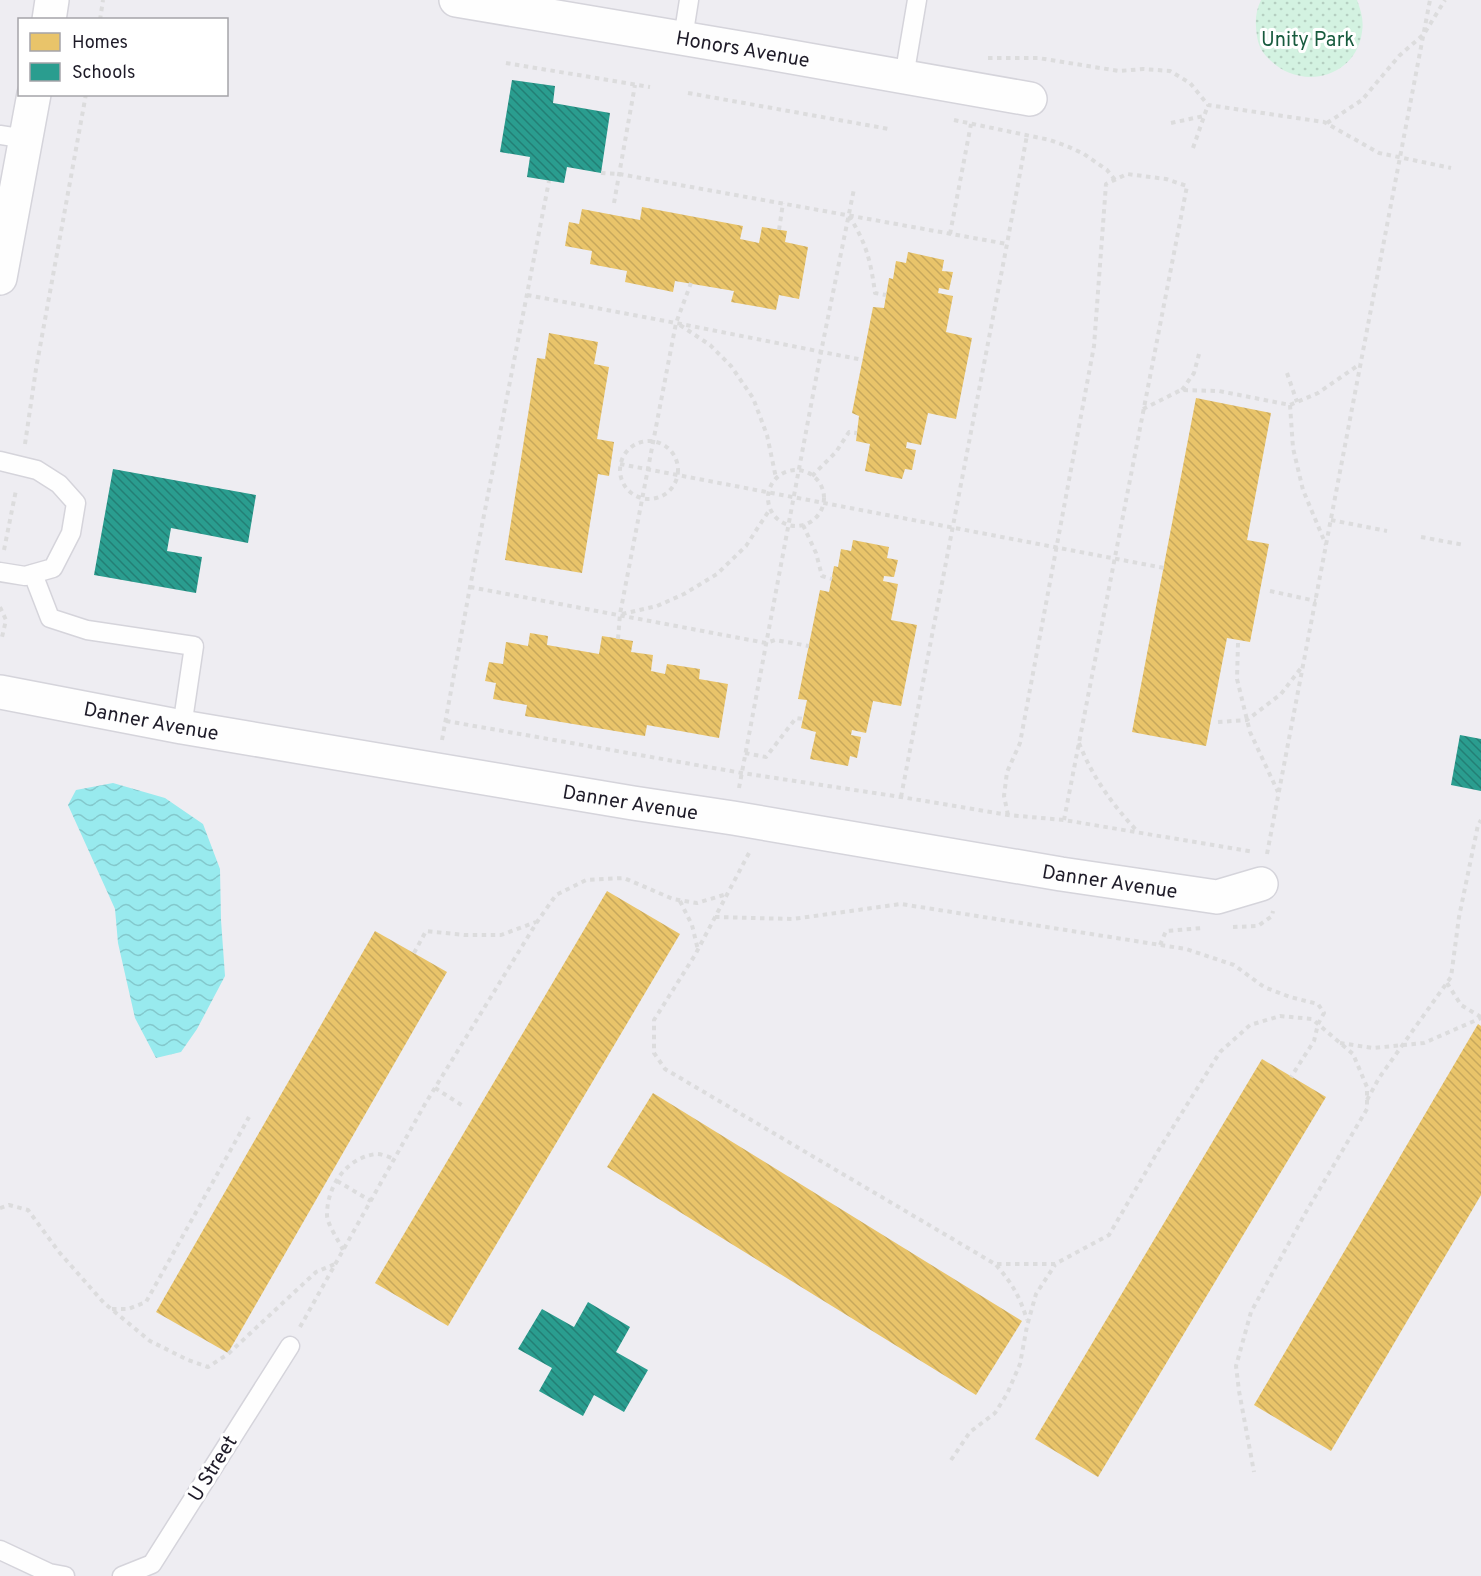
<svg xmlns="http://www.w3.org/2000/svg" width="1481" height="1576" viewBox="0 0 1481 1576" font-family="Overpass,sans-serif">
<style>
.built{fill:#eeedf2;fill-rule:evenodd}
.park{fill:url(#park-dots)}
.water{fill:url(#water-waves)}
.homes{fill:url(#homes-back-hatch)}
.schools{fill:url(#schools-back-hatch)}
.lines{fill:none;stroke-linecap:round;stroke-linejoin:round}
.service-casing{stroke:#d5d4db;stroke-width:21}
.minor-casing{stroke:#d5d4db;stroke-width:36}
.tertiary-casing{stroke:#d5d4db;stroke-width:36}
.path{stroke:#dcdcdd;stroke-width:4;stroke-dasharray:4.5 4.5;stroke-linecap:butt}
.service{stroke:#fefefe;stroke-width:18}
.minor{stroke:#fefefe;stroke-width:33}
.tertiary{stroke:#fefefe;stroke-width:33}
.labels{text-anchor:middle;stroke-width:6;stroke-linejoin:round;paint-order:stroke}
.park-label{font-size:20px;fill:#185b3e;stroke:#fff}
.street-label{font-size:20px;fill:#1e1b28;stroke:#fff}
</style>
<defs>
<pattern id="park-dots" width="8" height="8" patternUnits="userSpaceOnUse" patternTransform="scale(1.5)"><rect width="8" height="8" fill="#d3f2e1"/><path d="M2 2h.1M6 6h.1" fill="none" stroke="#b5cfc1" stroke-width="1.8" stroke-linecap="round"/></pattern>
<pattern id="water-waves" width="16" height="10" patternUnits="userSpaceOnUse" patternTransform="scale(1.5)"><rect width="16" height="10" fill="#98eaee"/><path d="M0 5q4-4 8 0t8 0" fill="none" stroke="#83c8cc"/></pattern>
<pattern id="homes-back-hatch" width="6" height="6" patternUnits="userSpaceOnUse" patternTransform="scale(1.5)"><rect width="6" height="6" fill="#e9c46a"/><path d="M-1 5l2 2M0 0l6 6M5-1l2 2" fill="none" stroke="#c7a85c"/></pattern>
<pattern id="schools-back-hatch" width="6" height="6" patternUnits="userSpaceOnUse" patternTransform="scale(1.5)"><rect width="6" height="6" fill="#2a9d8f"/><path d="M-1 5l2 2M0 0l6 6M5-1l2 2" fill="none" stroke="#237f75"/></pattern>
</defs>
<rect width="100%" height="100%" fill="#fbfbfb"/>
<path class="built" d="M0 0H1481V1576H0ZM20 20H226V94H20Z"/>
<path class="park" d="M1261 0H1357C1361 11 1364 20 1362 32 1356 78 1301 91 1270 60 1263 54 1258 45 1257 36 1255 23 1255 12 1261 0Z"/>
<path class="water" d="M113 783 165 798 203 824 220 869 221 920 225 976 197 1029 181 1052 156 1058 135 1018 118 943 115 909 68 805 76 790Z"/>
<g class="homes">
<path d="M642 207 743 226 740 239 759 243 762 227 787 231 785 242 808 247 799 299 779 295 776 310 731 302 734 291 675 281 673 292 625 282 627 271 590 264 592 251 565 246 569 222 579 224 582 209 640 220Z"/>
<path d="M908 252 944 260 942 271 953 272 949 290 939 288 938 293 953 296 946 332 972 338 956 419 928 413 921 445 907 442 906 448 916 450 912 470 905 469 902 479 865 471 870 444 856 441 859 416 852 413 873 307 884 308 889 278 893 279 896 261 906 263Z"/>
<path d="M549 333 598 342 594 364 609 367 597 439 614 442 609 476 598 474 582 573 505 560 537 358 545 359Z"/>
<path d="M1196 398 1271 413 1247 540 1269 544 1250 642 1227 638 1206 746 1132 732Z"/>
<path d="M853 540 889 547 887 558 898 560 894 577 884 576 883 581 898 584 891 620 917 625 901 706 873 701 866 733 852 730 851 735 861 737 857 758 850 756 848 766 810 759 816 732 801 728 807 700 798 699 820 590 829 592 834 566 838 567 841 549 851 551Z"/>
<path d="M530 633 548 636 547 645 599 654 602 636 633 641 631 652 653 655 651 671 665 674 667 664 700 669 699 679 728 684 719 738 647 725 645 736 525 716 527 705 493 699 496 683 485 681 489 662 503 664 506 642 528 646Z"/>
<path d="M607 891 680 934 448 1326 375 1283Z"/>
<path d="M375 931 447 972 228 1353 156 1312Z"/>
<path d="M1478 1024 1481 1026V1195L1331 1451 1254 1405Z"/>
<path d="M1262 1059 1326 1097 1098 1477 1035 1439Z"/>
<path d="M653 1093 1022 1321 976 1395 607 1167Z"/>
</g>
<g class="schools">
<path d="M512 80 555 86 553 103 610 113 601 173 567 167 564 183 527 177 530 157 500 152Z"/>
<path d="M113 469 256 495 248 543 171 528 167 551 202 557 196 593 94 575Z"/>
<path d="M1460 735 1481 739V791L1451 785Z"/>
<path d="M588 1302 630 1327 616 1352 648 1370 624 1412 594 1395 583 1416 539 1391 552 1368 518 1349 542 1309 574 1327Z"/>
</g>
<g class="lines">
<g class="service-casing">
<g id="service">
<path d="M683 38 689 0"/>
<path d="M904 77 917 0"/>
<path d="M0 135 26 139"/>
<path d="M0 461 37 470 59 484 76 503 71 533 53 568 25 576 0 572"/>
<path d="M33 574 50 618 87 630 194 646 182 727"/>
<path d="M0 1550 49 1573 65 1576"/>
<path d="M122 1576 152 1564 290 1346"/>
</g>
</g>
<g class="minor-casing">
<g id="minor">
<path id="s1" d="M456 0 752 50 1030 99"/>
<path id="s2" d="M0 692 182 727 633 803 733 818 1061 874 1217 897 1261 884"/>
</g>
</g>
<g class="tertiary-casing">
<g id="tertiary">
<path d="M49 20 52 0"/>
<path d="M0 278 34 94"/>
</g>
</g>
<g class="path">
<path d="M100 20 103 0"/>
<path d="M988 58H1038L1119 71 1143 69 1170 71 1190 83 1208 105 1324 122 1379 153 1451 168"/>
<path d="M506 63 650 87"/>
<path d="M688 93 889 129"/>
<path d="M954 120 1050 140 1069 147 1084 154 1107 170 1115 180"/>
<path d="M1171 123 1204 116"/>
<path d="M1327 123 1362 100 1399 56 1424 34 1445 0"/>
<path d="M1193 148 1208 105"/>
<path d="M601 173 619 174 1007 244"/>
<path d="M614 203 635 85"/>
<path d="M849 216C866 242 871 262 875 293L886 295"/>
<path d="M779 230 783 203"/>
<path d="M950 234 971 124"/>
<path d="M527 295 676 323 863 360"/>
<path d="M680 325 710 345 731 366 753 398 767 435 776 478"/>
<path d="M1287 373 1297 402"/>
<path d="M1182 390 1194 373 1199 354"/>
<path d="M1290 405 1293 448 1303 490 1326 545"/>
<path d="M1143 409 1181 390 1219 391 1290 405 1318 393 1360 364"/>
<circle cx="649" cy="470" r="29"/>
<path d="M25 444 36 369 86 94"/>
<path d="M620 464 1164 568"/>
<circle cx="796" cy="498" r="28"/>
<path d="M812 476 836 452 849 432 857 433"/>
<path d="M1331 520 1387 531"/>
<path d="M803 525 816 553 822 576 832 579"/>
<path d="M1421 537 1464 545"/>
<path d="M4 550 16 490"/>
<path d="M470 587 766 643 775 640 809 646"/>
<path d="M1270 591 1316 601"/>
<path d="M0 607 6 620 2 637 0 639"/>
<path d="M622 614 657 606 684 594 717 574 746 546 770 509"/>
<path d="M618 639 620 614 676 323 691 283"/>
<path d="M1238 643 1237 679 1250 732 1278 792"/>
<path d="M446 721 742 773 901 797 1008 815 1064 820 1254 852"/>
<path d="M1218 722 1247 720 1281 694 1301 668"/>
<path d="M442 740 470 587 549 181"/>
<path d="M1079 743C1093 778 1112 804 1137 831"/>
<path d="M745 753 766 757 796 718 803 719"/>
<path d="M739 788 821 352 854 189"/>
<path d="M901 797 1007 244 1027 135"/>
<path d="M1008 815 1004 796 1007 772 1020 743 1094 346 1106 184 1127 174 1166 179 1187 186 1064 820"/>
<path d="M749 853 695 955 654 1020V1053L665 1069 995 1264H1055L1109 1235 1158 1151 1220 1052 1250 1025 1280 1016 1312 1019 1318 1024 1353 1054 1367 1087V1109L1306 1212 1251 1312 1236 1366 1239 1391 1254 1472"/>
<path d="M1267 854 1430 0"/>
<path d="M680 901 692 925 698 950"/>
<path d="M715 917 793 919 901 904 1186 949 1234 965 1264 987 1290 997 1318 1004 1324 1013 1318 1024 1314 1041 1291 1077"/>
<path d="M1233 927 1258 926 1272 916 1273 911"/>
<path d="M1160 945 1166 931 1202 928"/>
<path d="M414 953 426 931 464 935H501L536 922"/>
<path d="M1447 983 1461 1005 1481 1017"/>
<path d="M1340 1043 1373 1048 1424 1043 1481 1018"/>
<path d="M435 1088 463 1106"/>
<path d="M1367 1100 1379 1078 1451 977 1459 917 1478 825 1481 820"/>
<path d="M337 1181 371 1201"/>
<path d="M0 1208 9 1205 28 1210 59 1252 104 1303 150 1341 188 1360 208 1367 228 1354 316 1272 335 1264"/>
<path d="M343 1250C339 1241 327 1224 327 1215 327 1186 346 1158 376 1154 382 1154 389 1157 394 1159"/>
<path d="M996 1265C1012 1283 1020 1297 1027 1320"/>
<path d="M112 1309H128L146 1302 249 1117"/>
<path d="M300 1327 425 1104 537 922 556 895 586 880 624 878 673 899 697 903 727 894"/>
<path d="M951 1460 970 1432 995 1413 1007 1394 1020 1364 1027 1326 1036 1294 1055 1265"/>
</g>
<use href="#service" class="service"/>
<use href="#minor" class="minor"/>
<use href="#tertiary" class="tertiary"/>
</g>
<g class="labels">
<g class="park-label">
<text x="1308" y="46">Unity Park</text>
</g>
<g class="street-label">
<text dy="7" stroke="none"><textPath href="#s1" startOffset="291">Honors Avenue</textPath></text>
<text dy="7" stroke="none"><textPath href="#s2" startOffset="154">Danner Avenue</textPath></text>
<text dy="7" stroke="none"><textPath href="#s2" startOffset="640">Danner Avenue</textPath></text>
<text dy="7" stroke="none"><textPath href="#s2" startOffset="1126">Danner Avenue</textPath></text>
<text transform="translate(212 1468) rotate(-58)" y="7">U Street</text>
</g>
</g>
<rect x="18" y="18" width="210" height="78" fill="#ffffff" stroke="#a5a4a9" stroke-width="1.5"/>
<rect x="30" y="33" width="30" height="18" fill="#e9c46a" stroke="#a5a4a9" stroke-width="1.5"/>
<text x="72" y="48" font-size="18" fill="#1e1b28">Homes</text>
<rect x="30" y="63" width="30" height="18" fill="#2a9d8f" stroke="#a5a4a9" stroke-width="1.5"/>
<text x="72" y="78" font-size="18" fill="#1e1b28">Schools</text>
</svg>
